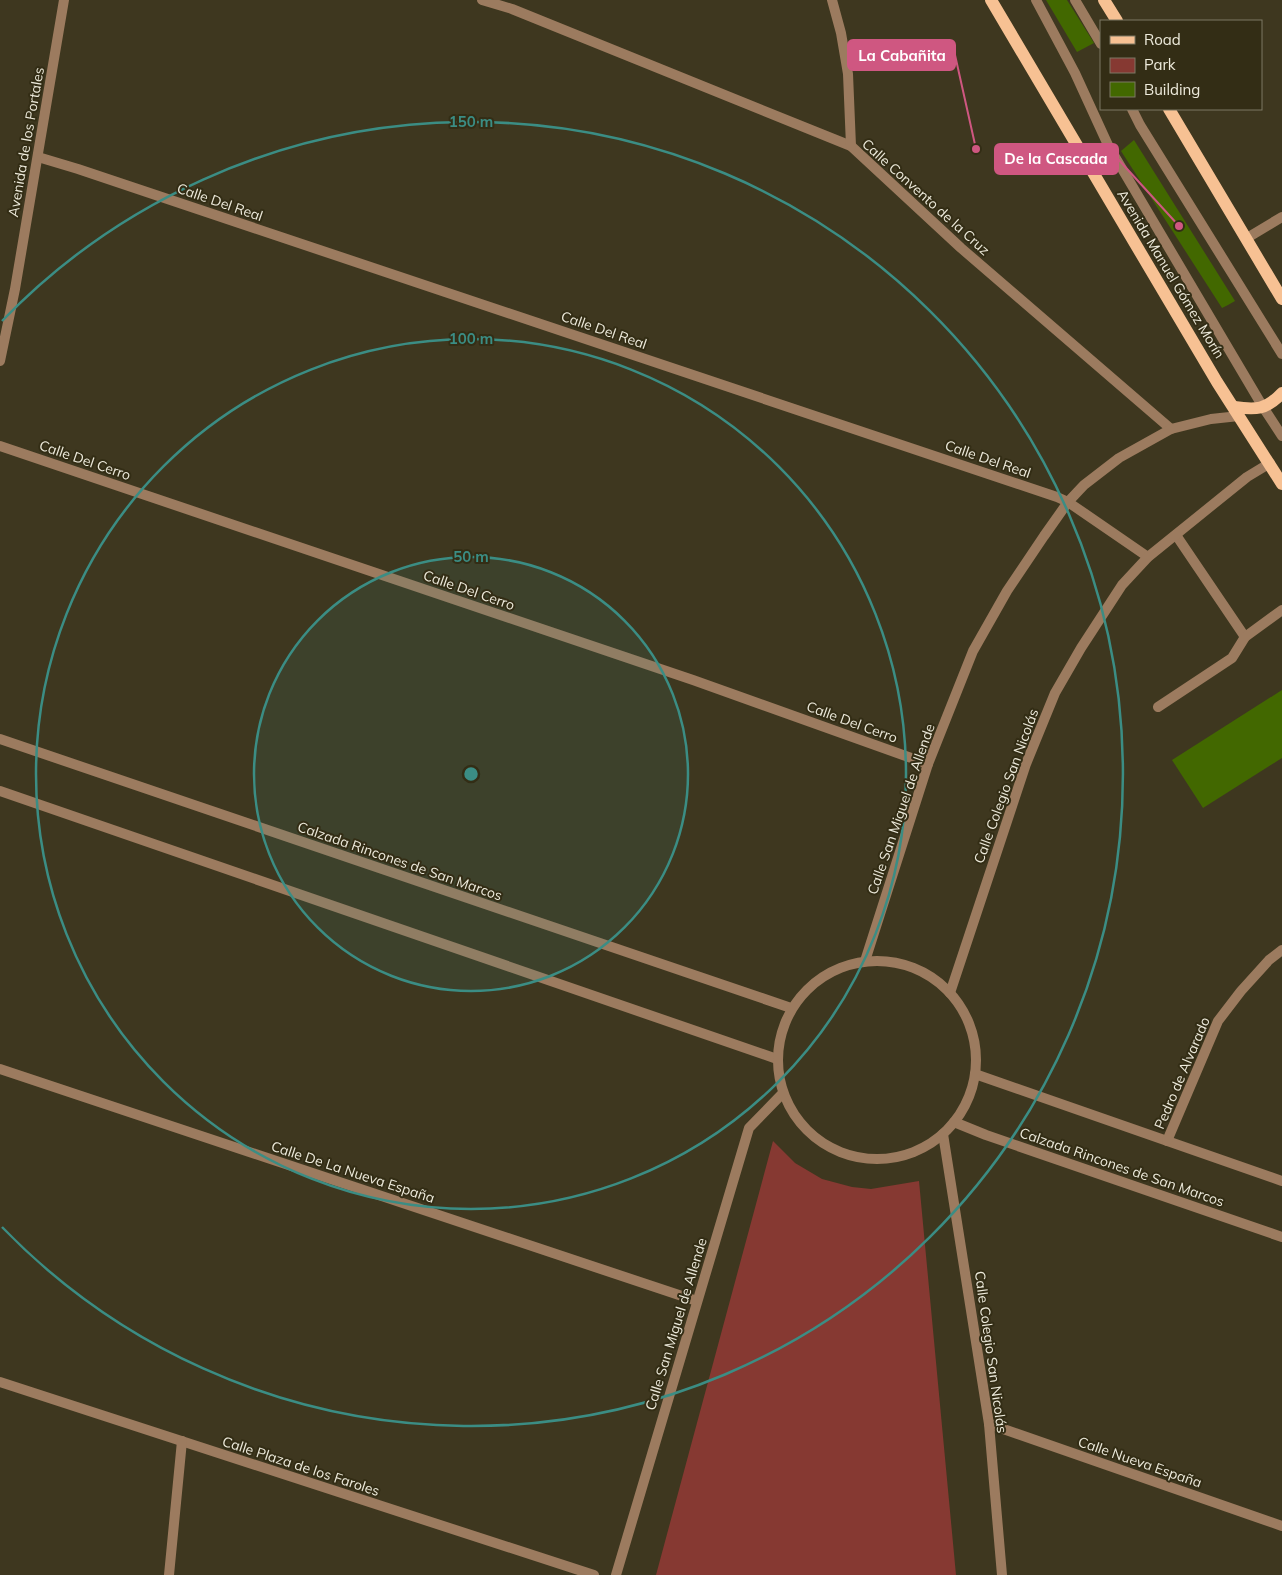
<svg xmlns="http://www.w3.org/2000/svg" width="1282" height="1575" viewBox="0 0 1282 1575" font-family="Mulish,sans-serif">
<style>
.green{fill:#863932}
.building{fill:#426800}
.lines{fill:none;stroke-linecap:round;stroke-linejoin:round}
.service{stroke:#9c7b5f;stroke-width:10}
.minor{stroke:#9c7b5f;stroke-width:10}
.tertiary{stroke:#9c7b5f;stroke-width:10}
.primary{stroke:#f7c193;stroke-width:12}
.ring{fill:none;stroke:#3b8d84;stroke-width:2.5}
.labels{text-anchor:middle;stroke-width:4;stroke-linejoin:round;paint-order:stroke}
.street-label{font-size:14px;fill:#edeadb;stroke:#332d15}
.centre{fill:#3b8d84;stroke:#332d15;stroke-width:2.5}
.ring-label{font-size:15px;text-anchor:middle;font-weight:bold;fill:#3b8d84;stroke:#332d15;stroke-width:4;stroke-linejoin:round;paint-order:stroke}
.leader{fill:none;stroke:#cf5781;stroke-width:2}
.callout-dot{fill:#cf5781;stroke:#332d15;stroke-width:2}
.callout{fill:#cf5781;stroke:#cf5781;stroke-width:2}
.callout-label{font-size:15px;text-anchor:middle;font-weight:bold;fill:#fff}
</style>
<rect width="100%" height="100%" fill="#3e371f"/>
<path class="green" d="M773 1141 795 1163 822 1179 852 1187 871 1189 919 1181 956 1575H656Z"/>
<g class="building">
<path d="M1046 0H1067L1094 43 1077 52Z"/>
<path d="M1134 140 1235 301 1228 305 1222 308 1121 151Z"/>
<path d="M1282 690V758L1203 808 1172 760Z"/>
</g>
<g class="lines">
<g class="service">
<path d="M1036 0 1075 73 1108 145 1263 407 1282 436"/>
<path d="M1075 0 1101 44"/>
<path d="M1132 109 1140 125 1282 354"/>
<path d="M1176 535 1245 637"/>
<path d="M1158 707 1232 658 1245 637 1282 610"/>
</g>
<g class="minor">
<path d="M482 0 512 9 851 146 961 248 1171 429"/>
<path d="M832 0 841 33 848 74 851 146"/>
<path d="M38 157 78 169 1057 497 1068 502 1148 557"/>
<path d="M1247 238 1282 217"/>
<path d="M0 361 15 289 64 0"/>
<path d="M0 446 693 680 928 764"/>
<path d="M0 1069 697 1301"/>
<path d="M975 1074 1282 1181"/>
<path d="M954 1122 986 1135 1282 1237"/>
<path d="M943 1134 989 1424 1002 1575"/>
<path d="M1167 1141 1218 1021 1241 991 1269 960 1282 950"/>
<path d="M0 1382 594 1575"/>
<path d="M989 1424 1282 1526"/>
<path d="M169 1575 182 1441"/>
<path d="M616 1575 749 1128 783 1093"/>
</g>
<g class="tertiary">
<path d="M0 739 791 1008"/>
<path d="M0 791 777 1059"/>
<path d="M865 961 928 764 973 651 1007 591 1044 536 1068 502 1084 485 1119 458 1171 429 1211 419 1239 416"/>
<circle cx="877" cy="1060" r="99"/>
<path d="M950 993 1026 764 1055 693 1081 648 1122 585 1148 557 1247 477 1270 463"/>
</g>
<g class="primary">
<path d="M991 0 1217 382 1282 484"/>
<path d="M1104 0 1117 21"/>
<path d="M1169 109 1282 299"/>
<path d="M1234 407C1256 410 1266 410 1282 393"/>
</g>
</g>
<circle cx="471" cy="774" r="217" fill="#3b8d84" fill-opacity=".12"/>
<g class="ring">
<circle cx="471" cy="774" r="217"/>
<circle cx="471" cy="774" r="435"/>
<path d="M2 321A652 652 0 1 1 2 1227"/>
</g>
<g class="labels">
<g class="street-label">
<text transform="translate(26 142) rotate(-80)" y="5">Avenida de los Portales</text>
<text transform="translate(926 197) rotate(42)" y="5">Calle Convento de la Cruz</text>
<text transform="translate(220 202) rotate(19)" y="5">Calle Del Real</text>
<text transform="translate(1171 274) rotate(59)" y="5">Avenida Manuel Gómez Morín</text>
<text transform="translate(604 330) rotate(19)" y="5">Calle Del Real</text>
<text transform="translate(988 459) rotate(19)" y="5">Calle Del Real</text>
<text transform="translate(85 460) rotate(19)" y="5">Calle Del Cerro</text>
<text transform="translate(469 590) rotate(19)" y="5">Calle Del Cerro</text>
<text transform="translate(852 722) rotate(20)" y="5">Calle Del Cerro</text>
<text transform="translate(1006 786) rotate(-70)" y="5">Calle Colegio San Nicolás</text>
<text transform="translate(901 809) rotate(-71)" y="5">Calle San Miguel de Allende</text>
<text transform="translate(400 861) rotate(19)" y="5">Calzada Rincones de San Marcos</text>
<text transform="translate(1182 1073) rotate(-67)" y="5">Pedro de Alvarado</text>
<text transform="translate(1122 1167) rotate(19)" y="5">Calzada Rincones de San Marcos</text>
<text transform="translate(353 1172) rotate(18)" y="5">Calle De La Nueva España</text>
<text transform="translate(676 1324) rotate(-73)" y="5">Calle San Miguel de Allende</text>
<text transform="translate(991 1352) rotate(82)" y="5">Calle Colegio San Nicolás</text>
<text transform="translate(1140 1462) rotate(19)" y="5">Calle Nueva España</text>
<text transform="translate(301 1466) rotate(18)" y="5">Calle Plaza de los Faroles</text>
</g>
</g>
<circle cx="471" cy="774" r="8" class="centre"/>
<g class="ring-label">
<text x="471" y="127">150 m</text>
<text x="471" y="344">100 m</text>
<text x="471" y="562">50 m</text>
</g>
<path class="leader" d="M976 149L955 55M1179 226L1118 159"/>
<g class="callout-dot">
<circle cx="976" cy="149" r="5"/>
<circle cx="1179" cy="226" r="5"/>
</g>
<g class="callout">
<rect x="848" y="40" width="107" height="30" rx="5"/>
<rect x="995" y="144" width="123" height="30" rx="5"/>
</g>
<g class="callout-label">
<text x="902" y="61">La Cabañita</text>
<text x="1056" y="164">De la Cascada</text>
</g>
<rect x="1100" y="20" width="162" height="90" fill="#332d15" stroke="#7d7964"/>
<rect x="1110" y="36" width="25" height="8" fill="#f7c193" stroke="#7d7964"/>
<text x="1144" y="45" font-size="15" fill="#edeadb">Road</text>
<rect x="1110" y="58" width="25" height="15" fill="#863932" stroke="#7d7964"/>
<text x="1144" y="70" font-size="15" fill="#edeadb">Park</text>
<rect x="1110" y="82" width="25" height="15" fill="#426800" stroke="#7d7964"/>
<text x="1144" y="95" font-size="15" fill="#edeadb">Building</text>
</svg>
